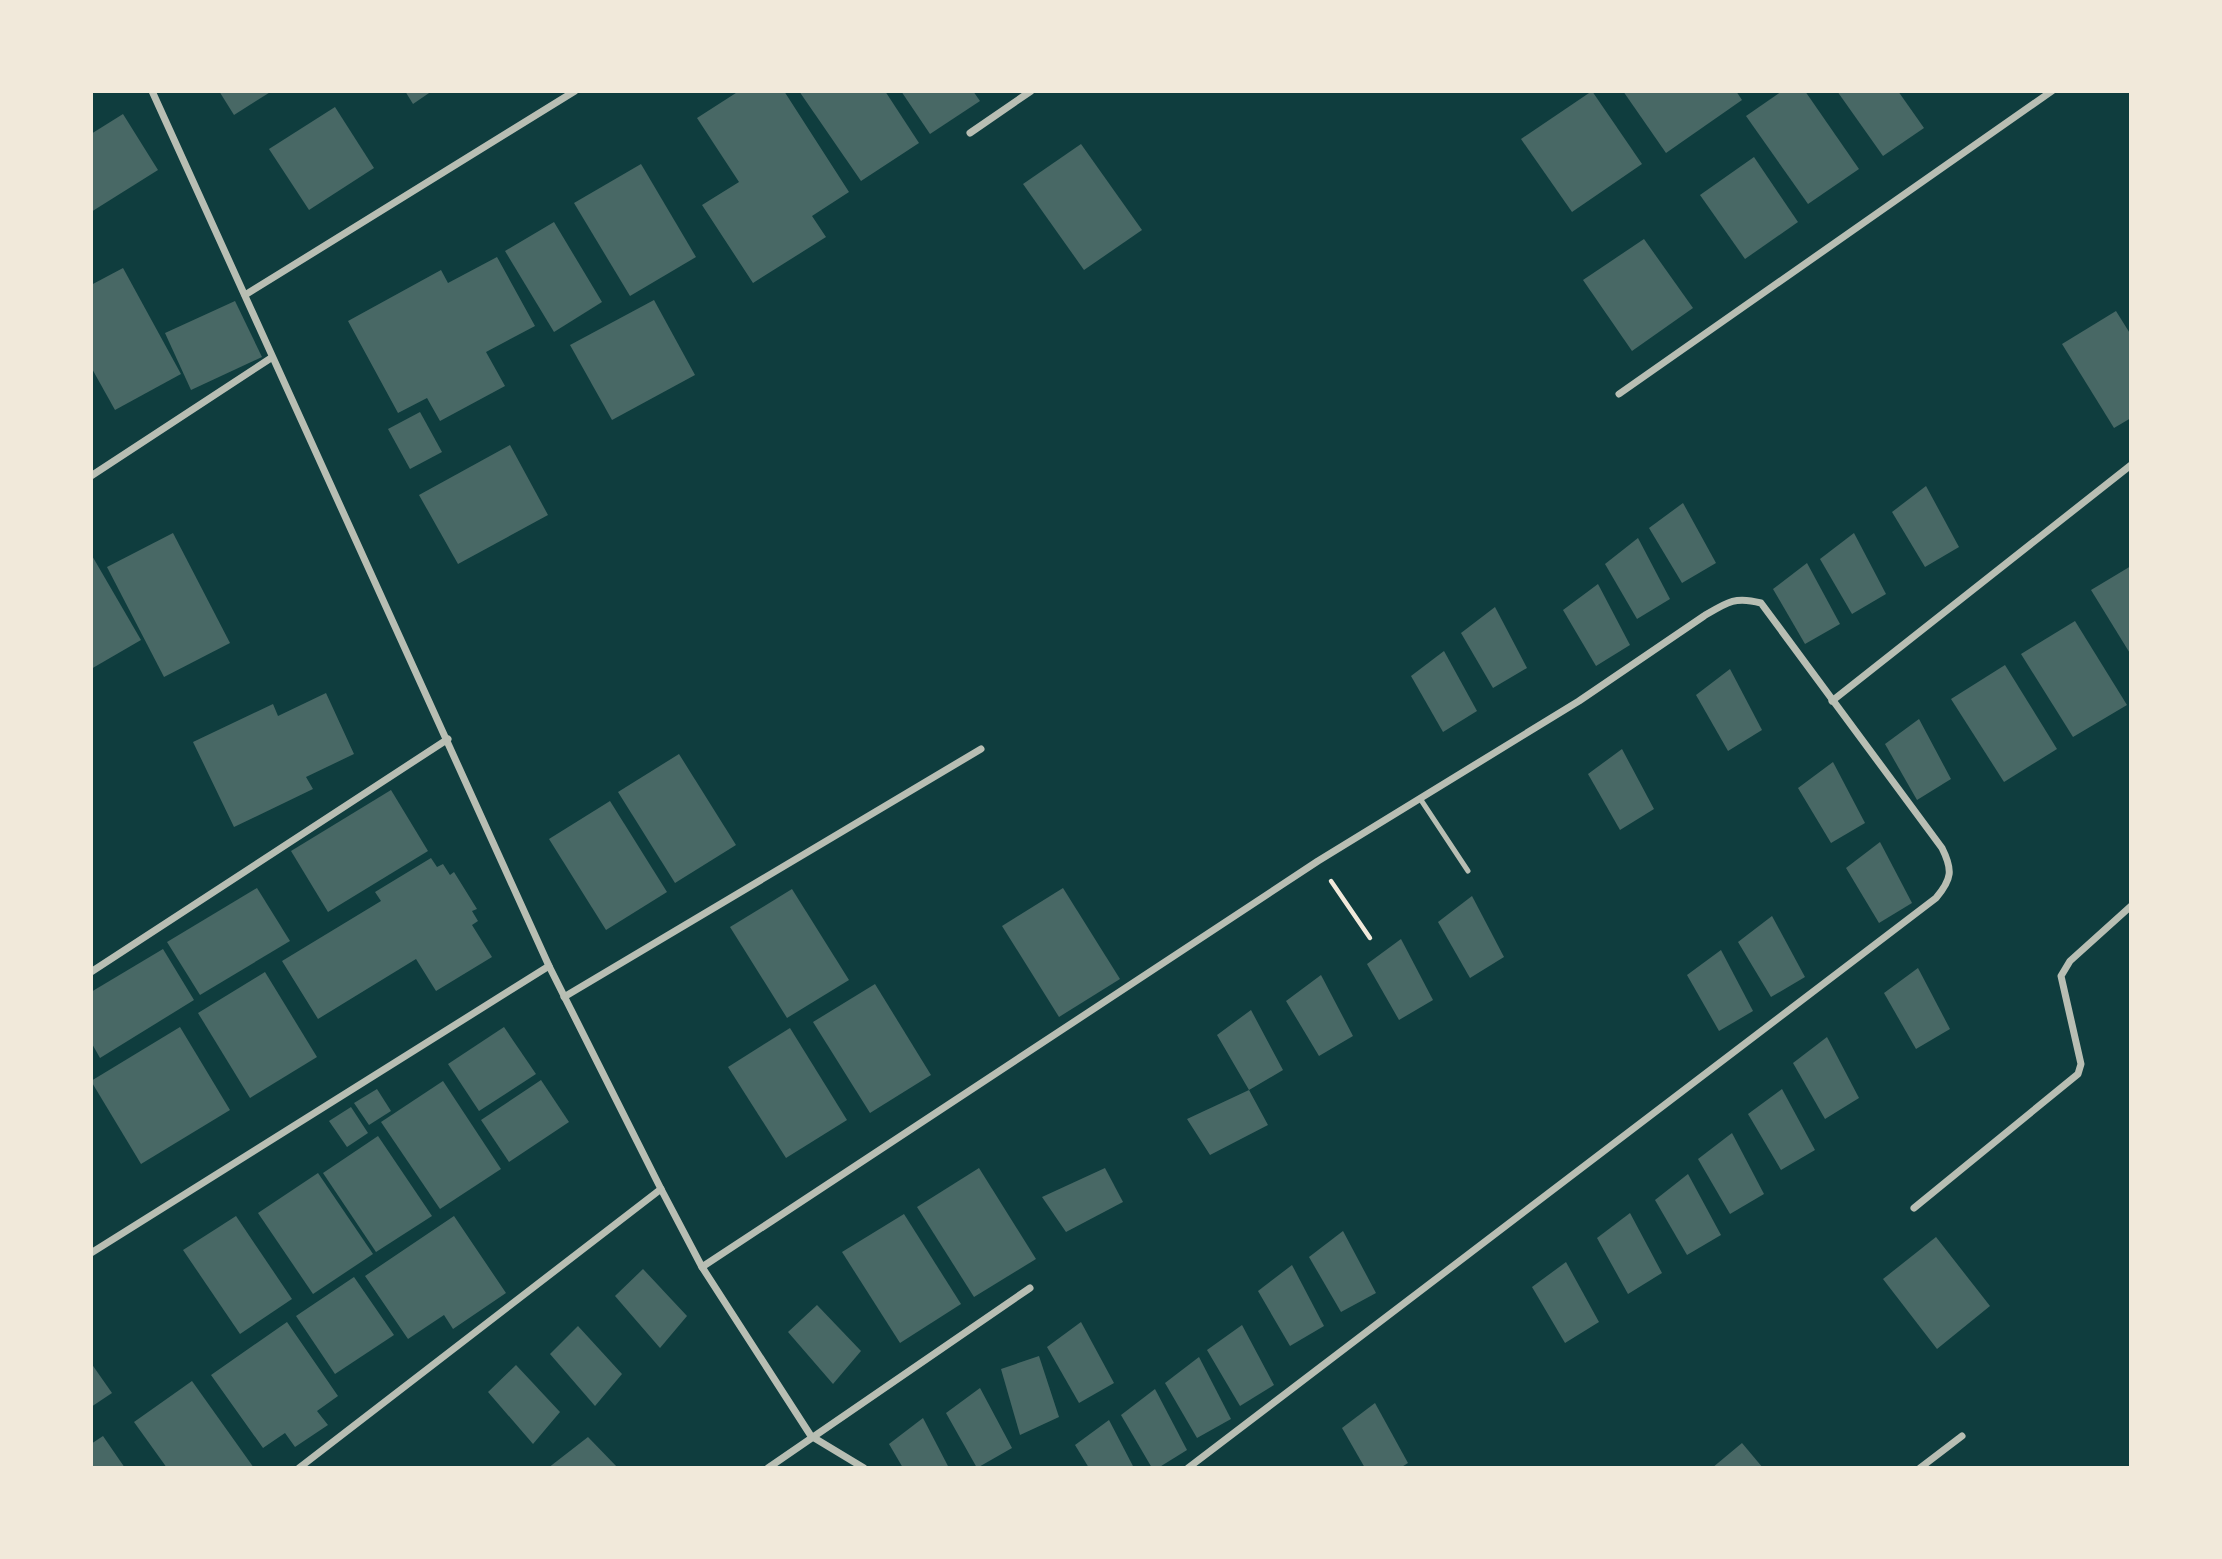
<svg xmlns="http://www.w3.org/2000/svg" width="2222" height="1559" viewBox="0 0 2222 1559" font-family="Barlow,sans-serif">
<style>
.building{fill:#486865}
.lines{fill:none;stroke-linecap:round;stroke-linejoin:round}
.path{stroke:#f1e9da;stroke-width:4.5}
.service{stroke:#b8beb3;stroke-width:5}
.minor{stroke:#b8beb3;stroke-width:7}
</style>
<rect width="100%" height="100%" fill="#0f3d3e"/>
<g class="building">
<path d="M219 91H272L234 115Z"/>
<path d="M405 91H432L413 104Z"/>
<path d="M739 91H784L849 192 812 216 826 237 753 283 702 205 739 182 697 118Z"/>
<path d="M799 91H885L919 143 861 181Z"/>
<path d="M901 91H973L980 101 930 134Z"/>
<path d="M1592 91 1642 164 1572 212 1521 139Z"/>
<path d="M1623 91H1736L1742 100 1666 153Z"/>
<path d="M1782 91H1805L1859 169 1808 204 1746 116Z"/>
<path d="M1837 91H1898L1924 128 1883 156Z"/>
<path d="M335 107 374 168 309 210 269 149Z"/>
<path d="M123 114 158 170 91 212V134Z"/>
<path d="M1081 144 1142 230 1084 270 1023 184Z"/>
<path d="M1754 157 1798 222 1745 259 1700 195Z"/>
<path d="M641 164 696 257 630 296 574 203Z"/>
<path d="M554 222 602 302 554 332 505 251Z"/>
<path d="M1644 239 1693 308 1632 351 1583 280Z"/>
<path d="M497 257 535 326 486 352 505 386 440 421 427 398 398 413 348 321 441 270 448 283Z"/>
<path d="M123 268 181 374 115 410 91 367V285Z"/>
<path d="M654 300 695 375 612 420 570 345Z"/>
<path d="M235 301 262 357 191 390 165 333Z"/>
<path d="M2116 311 2131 335V418L2114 428 2062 344Z"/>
<path d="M420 412 442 452 410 469 388 429Z"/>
<path d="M510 445 548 515 458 564 419 495Z"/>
<path d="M1926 486 1959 547 1925 567 1892 512Z"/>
<path d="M1683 503 1716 563 1682 583 1649 528Z"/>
<path d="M173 533 230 643 164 677 107 567Z"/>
<path d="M1854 533 1886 594 1852 614 1820 559Z"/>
<path d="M1638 538 1670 599 1637 619 1605 564Z"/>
<path d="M91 554 141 640 91 669Z"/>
<path d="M1807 563 1840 624 1805 644 1773 589Z"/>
<path d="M2131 566V655L2091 590Z"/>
<path d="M1598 584 1630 645 1596 666 1563 610Z"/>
<path d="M1495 607 1527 668 1493 688 1461 633Z"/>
<path d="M2075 621 2127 705 2073 737 2021 654Z"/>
<path d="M1444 651 1477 711 1443 732 1411 676Z"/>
<path d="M2005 665 2057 749 2004 782 1951 699Z"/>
<path d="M1730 669 1762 730 1728 751 1696 695Z"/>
<path d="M326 693 354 754 306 777 313 789 234 827 193 742 273 704 278 716Z"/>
<path d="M1919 719 1951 779 1917 800 1885 744Z"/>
<path d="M1622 749 1654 809 1620 830 1588 774Z"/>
<path d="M679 754 736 845 675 883 618 792Z"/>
<path d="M1833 762 1865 823 1831 843 1798 788Z"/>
<path d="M391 790 428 851 328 912 291 851Z"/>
<path d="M610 801 667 892 606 930 549 839Z"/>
<path d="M1880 842 1912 903 1879 923 1846 868Z"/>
<path d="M431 858 437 867 443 864 450 875 454 872 477 909 472 911 478 921 472 925 492 957 436 991 416 959 318 1019 282 961 381 901 375 892Z"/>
<path d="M257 888 290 941 200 995 167 942Z"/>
<path d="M1063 888 1120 979 1059 1017 1002 926Z"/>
<path d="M792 889 849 980 787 1018 730 927Z"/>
<path d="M1472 896 1504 957 1470 978 1438 922Z"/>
<path d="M1772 916 1805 977 1771 997 1738 942Z"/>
<path d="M1401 939 1433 1000 1399 1020 1367 964Z"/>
<path d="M163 949 194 1000 100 1058 91 1042V992Z"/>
<path d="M1721 950 1753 1011 1719 1031 1687 975Z"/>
<path d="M1918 968 1950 1029 1916 1049 1884 993Z"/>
<path d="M265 972 317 1057 250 1098 198 1013Z"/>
<path d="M1321 975 1353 1036 1319 1056 1286 1001Z"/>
<path d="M875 984 931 1075 870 1113 813 1022Z"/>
<path d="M1251 1010 1283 1070 1249 1090 1268 1125 1210 1155 1187 1119 1249 1090 1217 1035Z"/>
<path d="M180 1027 230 1110 141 1164 91 1081Z"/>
<path d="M504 1027 536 1074 479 1111 448 1064Z"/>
<path d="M790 1028 847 1120 786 1158 728 1067Z"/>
<path d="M1827 1037 1859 1098 1825 1119 1793 1063Z"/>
<path d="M541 1080 569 1122 509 1162 481 1120Z"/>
<path d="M443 1081 501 1169 440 1209 381 1122Z"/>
<path d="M377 1089 391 1111 369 1125 354 1103Z"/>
<path d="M1782 1089 1815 1150 1781 1170 1748 1114Z"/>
<path d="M351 1107 368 1133 347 1147 329 1121Z"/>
<path d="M1732 1133 1764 1194 1730 1214 1698 1159Z"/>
<path d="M378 1136 432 1216 376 1252 323 1173Z"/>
<path d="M979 1168 1036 1259 974 1297 917 1207Z"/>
<path d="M1105 1168 1123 1202 1066 1232 1042 1197Z"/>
<path d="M318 1173 373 1254 313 1294 258 1213Z"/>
<path d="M1688 1174 1721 1235 1687 1255 1655 1200Z"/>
<path d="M1630 1213 1662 1273 1628 1294 1597 1238Z"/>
<path d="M904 1214 961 1304 900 1343 842 1252Z"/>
<path d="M236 1216 292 1299 240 1334 183 1250Z"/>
<path d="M454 1216 506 1293 453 1329 444 1315 408 1339 365 1276Z"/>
<path d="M1343 1231 1376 1293 1341 1312 1309 1257Z"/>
<path d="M1936 1237 1990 1306 1937 1349 1883 1279Z"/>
<path d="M1566 1262 1599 1322 1565 1343 1532 1287Z"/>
<path d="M1292 1265 1324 1326 1290 1346 1258 1291Z"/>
<path d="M643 1269 687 1316 660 1348 615 1296Z"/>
<path d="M354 1277 394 1335 335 1374 296 1316Z"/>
<path d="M817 1305 861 1351 833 1384 788 1332Z"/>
<path d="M287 1322 338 1396 317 1411 328 1425 295 1447 285 1433 263 1448 211 1375Z"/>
<path d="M1081 1322 1114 1383 1079 1403 1047 1347Z"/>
<path d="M1242 1325 1274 1385 1240 1406 1207 1350Z"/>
<path d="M578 1326 622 1374 595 1406 550 1354Z"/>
<path d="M1039 1356 1059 1417 1020 1435 1001 1369Z"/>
<path d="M1199 1357 1231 1419 1197 1438 1165 1383Z"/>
<path d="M91 1363 112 1393 91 1407Z"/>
<path d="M516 1365 560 1412 533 1444 488 1392Z"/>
<path d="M192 1381 254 1468H167L134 1422Z"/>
<path d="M980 1388 1012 1448 977 1468 946 1413Z"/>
<path d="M1155 1389 1187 1450 1158 1468H1152L1121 1415Z"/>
<path d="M1375 1403 1408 1463 1400 1468H1365L1342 1428Z"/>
<path d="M923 1418 949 1468H903L889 1444Z"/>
<path d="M1109 1420 1134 1468H1089L1075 1445Z"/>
<path d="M103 1436 125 1468H91V1444Z"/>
<path d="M588 1437 618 1468H548Z"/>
<path d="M1742 1443 1763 1468H1712Z"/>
</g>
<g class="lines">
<path class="path" d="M1331 881 1370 938"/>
<path class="service" d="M1421 800 1468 871"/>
<g class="minor">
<path d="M152 91 549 966 661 1189 702 1267 811 1436 864 1468"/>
<path d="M970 133 1031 91"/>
<path d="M245 295 575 91"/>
<path d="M1619 394 2052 91"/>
<path d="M91 476 271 358"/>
<path d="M1832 701 2131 465"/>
<path d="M91 972 448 739"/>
<path d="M564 997 981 749"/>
<path d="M1914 1208 2078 1074 2081 1064 2061 976 2070 961 2131 906"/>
<path d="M91 1253 549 966"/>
<path d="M702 1267 1318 861 1579 701 1704 616C1727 602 1735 596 1761 603L1942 848C1953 870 1952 879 1936 898L1188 1468"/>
<path d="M299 1468 661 1189"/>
<path d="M768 1468 1030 1288"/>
<path d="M1920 1468 1962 1436"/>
</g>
</g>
<rect width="2222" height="1559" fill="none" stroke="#f1e9da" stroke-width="186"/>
</svg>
